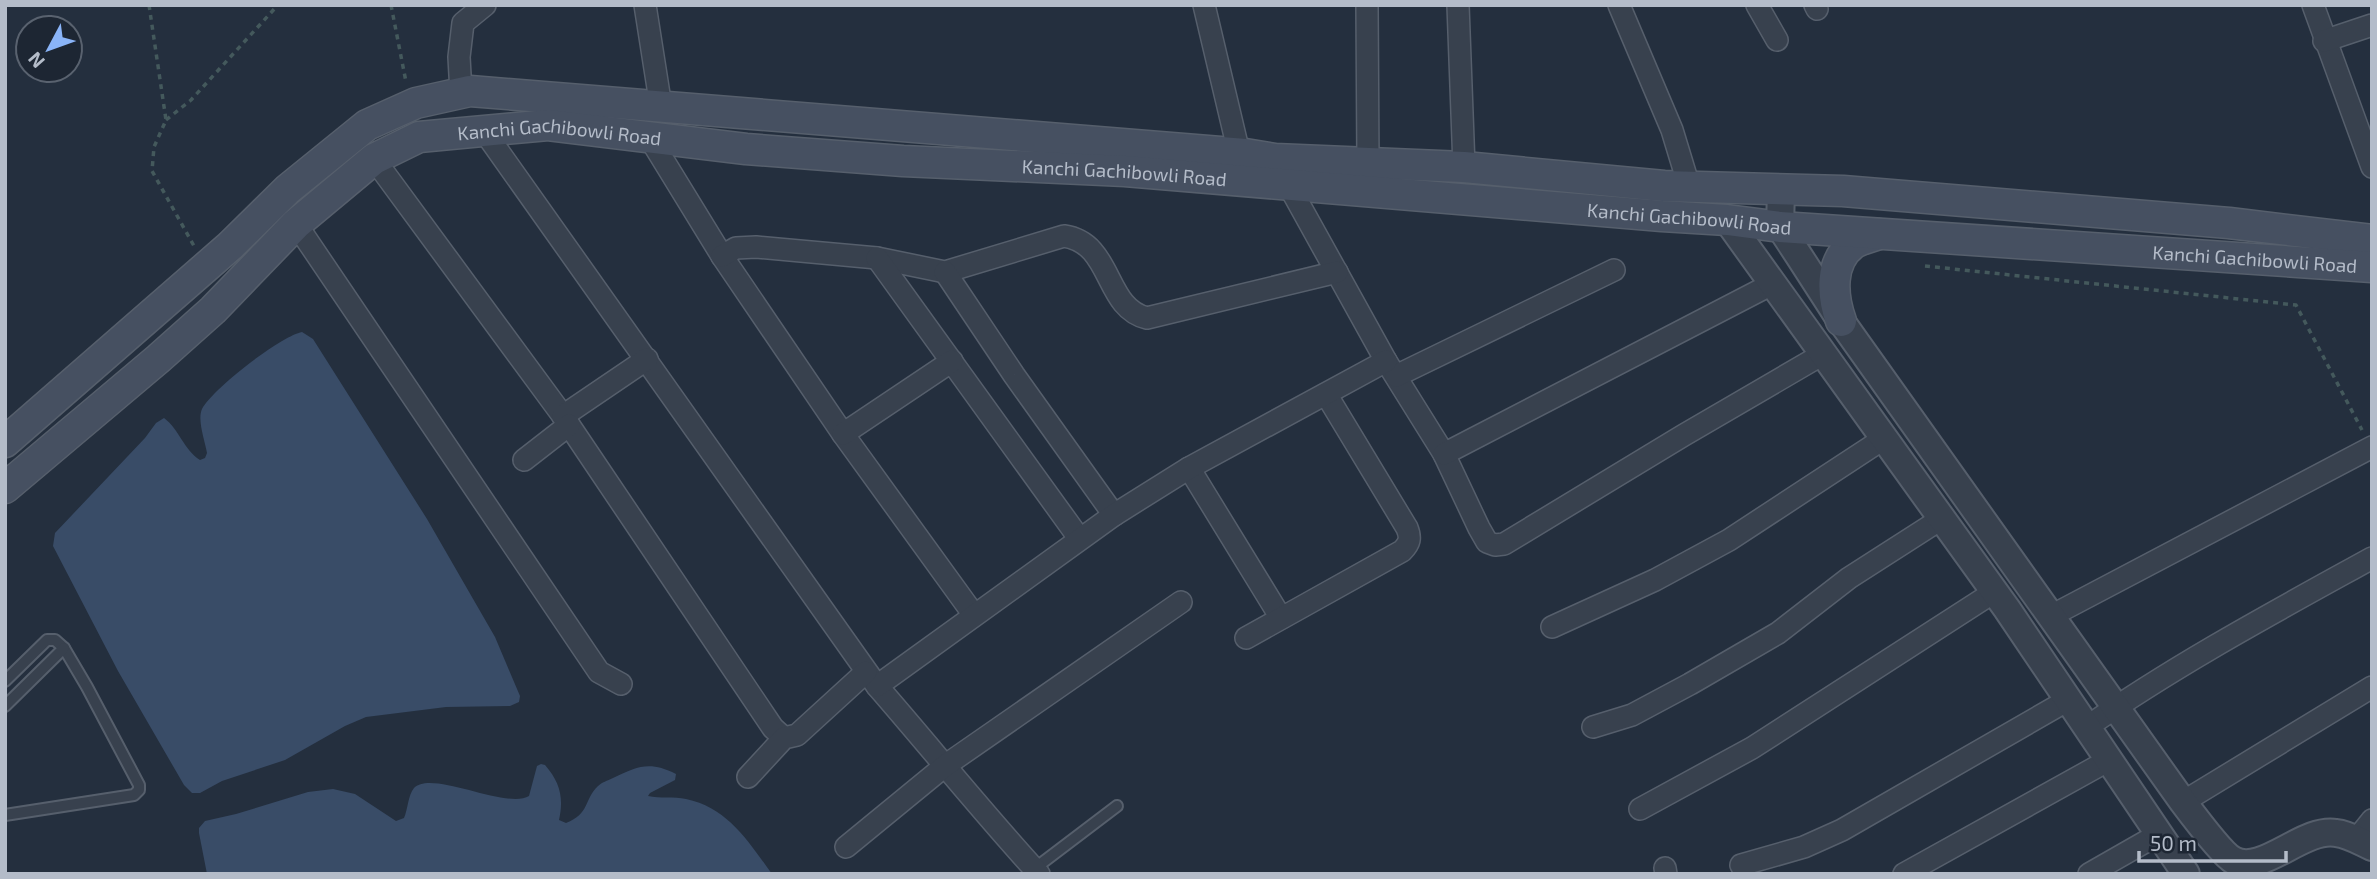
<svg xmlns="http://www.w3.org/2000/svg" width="2377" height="879" viewBox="0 0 2377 879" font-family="'Exo 2',sans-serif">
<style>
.water{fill:#394c67}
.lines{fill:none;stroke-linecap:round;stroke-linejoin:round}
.service-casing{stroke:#565f6c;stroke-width:14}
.minor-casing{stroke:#565f6c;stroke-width:24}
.tertiary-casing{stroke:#565f6c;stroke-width:30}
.secondary-casing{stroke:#565f6c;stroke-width:33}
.path{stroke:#44595c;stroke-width:3.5;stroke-dasharray:5 5;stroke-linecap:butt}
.service{stroke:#38414e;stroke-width:10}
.minor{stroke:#38414e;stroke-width:21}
.tertiary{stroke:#38414e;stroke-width:26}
.secondary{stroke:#465061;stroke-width:30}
.labels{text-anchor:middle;stroke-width:5;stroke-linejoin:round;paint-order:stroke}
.street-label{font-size:19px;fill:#b4bcc9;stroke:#1d2633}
</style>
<rect width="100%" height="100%" fill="#242f3e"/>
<g class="water">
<path d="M302 332 313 339 427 519 495 637 520 696 519 702 510 706 446 707 366 717 345 726 285 760 222 781 200 793H192L184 785 118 671 53 546 55 533 145 438 156 423 164 418C179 429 184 450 200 460L205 458 207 453C205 441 197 420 202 409 212 389 281 336 302 332Z"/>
<path d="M541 764 545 765C560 782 564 798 559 820L566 823C590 814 584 799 598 786 602 782 607 781 613 778 638 766 650 761 676 774L675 780 650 793 648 796C660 799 674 796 686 799 728 808 748 841 772 874H207L199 833V828L205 821 236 814 308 792 333 789 355 794 396 821 404 818C408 809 408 795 414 788 431 769 507 810 529 796L537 766Z"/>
</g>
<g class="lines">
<g class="service-casing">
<g id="service">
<path d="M5 681 47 640H55L64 648 87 687 139 785V790L134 795 5 815"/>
<path d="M5 706 64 648"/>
<path d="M1034 869 1117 806"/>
</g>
</g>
<g class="minor-casing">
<g id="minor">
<path d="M645 5 661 107"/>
<path d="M1204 5 1239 153"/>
<path d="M1367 5 1368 163"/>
<path d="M1458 5 1464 167"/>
<path d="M1619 5 1672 130 1689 186"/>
<path d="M1757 5 1777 40"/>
<path d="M1815 5 1817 9"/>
<path d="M2313 5 2372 167"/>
<path d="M2324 41 2372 25"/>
<path d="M461 93 459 57 463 23 485 5"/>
<path d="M484 131 877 686C931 748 983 813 1039 874"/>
<path d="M649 137 722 256 843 434 974 615"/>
<path d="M374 159 563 416 773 728 784 738"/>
<path d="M1289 186 1386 361 1444 454 1479 528 1487 542 1495 545 1504 544 1684 435 1823 354"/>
<path d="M296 224 599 672 621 684"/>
<path d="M722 256 736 248 756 247 877 258 945 272 1064 236C1113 243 1104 308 1147 318L1337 272"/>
<path d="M877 258 1079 538"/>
<path d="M945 272 1014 375 1114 515"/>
<path d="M1396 376 1614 270"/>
<path d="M563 416 647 359"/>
<path d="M843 434 952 361"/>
<path d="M1444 454 1772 284"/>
<path d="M524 460 569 425"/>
<path d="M1189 468 1281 618"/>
<path d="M2051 616 2372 447"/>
<path d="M1552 627 1655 580 1729 540 1883 439"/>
<path d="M1246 638 1402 551C1410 543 1411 538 1407 528L1326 394"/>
<path d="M877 686 1114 515 1189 468 1386 361"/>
<path d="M1593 727 1632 715 1690 684 1778 633 1849 578 1941 519"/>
<path d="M2087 727C2177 664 2276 611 2372 558"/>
<path d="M748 777 784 738 797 735 866 672"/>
<path d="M2183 802 2372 687"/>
<path d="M1640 809 1752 748 1994 592"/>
<path d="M2356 840 2372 820"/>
<path d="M846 847 946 765 1181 602"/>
<path d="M1741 865 1804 847 1842 830 2068 700"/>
<path d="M1665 868 1666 874"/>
<path d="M1904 874 2109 760"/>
<path d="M2089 874 2159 834"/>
</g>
</g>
<g class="tertiary-casing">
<g id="tertiary">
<path d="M1781 190 1780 227 1799 256 1841 321 2183 802C2192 814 2222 854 2233 860 2262 876 2303 827 2336 833 2348 834 2361 842 2372 847"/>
<path d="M1727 220 2007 609 2186 874"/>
</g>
</g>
<g class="secondary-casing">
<g id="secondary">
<path d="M1841 321C1832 296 1829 262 1853 244 1860 239 1871 237 1879 234"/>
<path d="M5 442 230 246 288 189 367 125 416 103 470 91 1245 154 1275 159 1464 167 1664 186 1843 191 2229 223 2372 240"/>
<path id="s1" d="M5 488 158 359 213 310 296 224 374 159 419 137 548 125 746 149 903 161 1125 171 1662 216 1727 220 1780 227 2372 267"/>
</g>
</g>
<g class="path">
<path d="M149 5 166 120 154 147 152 171 194 246"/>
<path d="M391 5 406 82"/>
<path d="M166 120 191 100 278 5"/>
<path d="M1925 266 2296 305 2362 430"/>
</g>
<use href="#service" class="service"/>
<use href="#minor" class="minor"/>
<use href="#tertiary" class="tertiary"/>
<use href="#secondary" class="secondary"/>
</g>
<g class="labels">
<g class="street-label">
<text dy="7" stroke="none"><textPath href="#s1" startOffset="686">Kanchi Gachibowli Road</textPath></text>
<text dy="7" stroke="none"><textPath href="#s1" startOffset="1253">Kanchi Gachibowli Road</textPath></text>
<text dy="7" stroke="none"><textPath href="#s1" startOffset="1820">Kanchi Gachibowli Road</textPath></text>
<text dy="7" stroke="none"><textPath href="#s1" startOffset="2387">Kanchi Gachibowli Road</textPath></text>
</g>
</g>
<rect width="2377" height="879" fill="none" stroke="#b4bcc9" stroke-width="14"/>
<g transform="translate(49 49) rotate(229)"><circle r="33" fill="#1d2633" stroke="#59626f" stroke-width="2"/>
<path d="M0-5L12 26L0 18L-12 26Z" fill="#8ab4f8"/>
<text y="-10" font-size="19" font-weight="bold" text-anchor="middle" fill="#b4bcc9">N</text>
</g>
<path d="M2139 851v10h147v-10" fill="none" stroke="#b4bcc9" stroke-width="3.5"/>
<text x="2150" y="851" font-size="21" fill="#b4bcc9" stroke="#1d2633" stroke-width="5" paint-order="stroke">50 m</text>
</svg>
